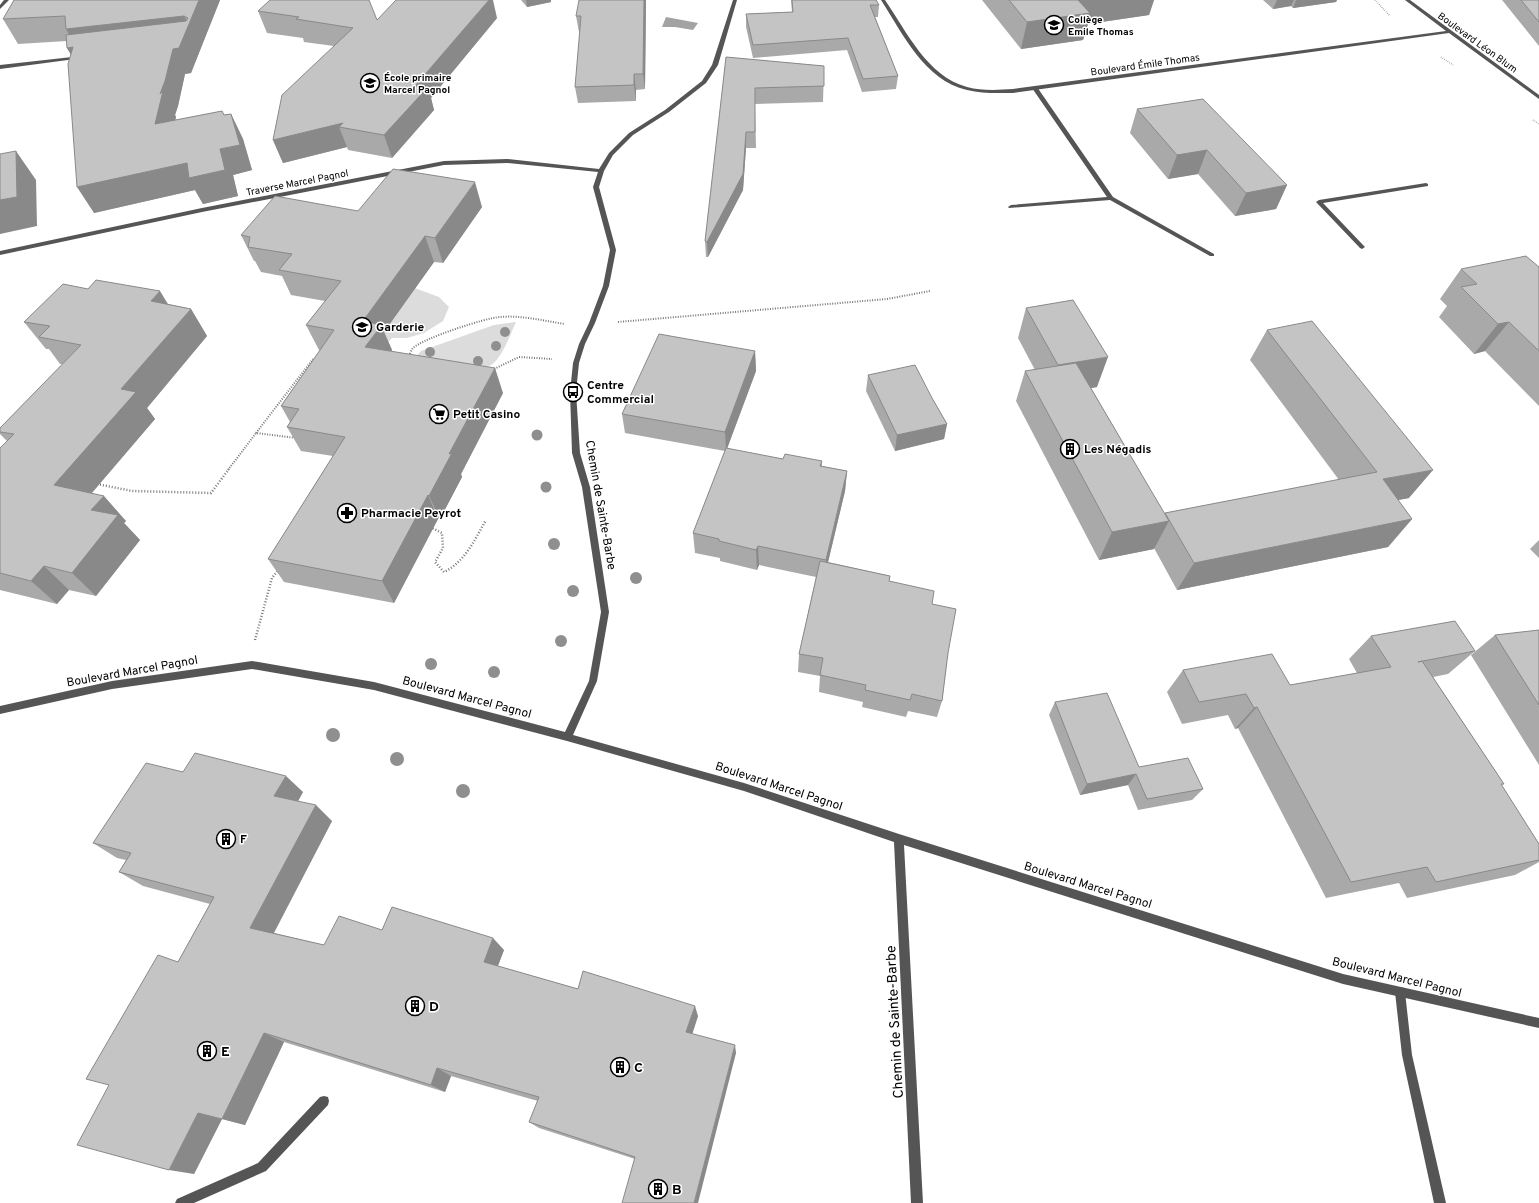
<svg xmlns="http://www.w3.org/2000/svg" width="1539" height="1203" viewBox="0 0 1539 1203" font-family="Overpass,sans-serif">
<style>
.green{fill:#dcdcdc}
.water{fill:#a3a3a3}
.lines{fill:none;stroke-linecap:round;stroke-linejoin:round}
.path-far2{stroke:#777;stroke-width:1.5;stroke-dasharray:0.5 1.5;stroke-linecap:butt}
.path-far1{stroke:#777;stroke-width:2;stroke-dasharray:1 1.5;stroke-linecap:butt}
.path{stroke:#777;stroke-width:2.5;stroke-dasharray:1 2;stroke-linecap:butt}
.lane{fill:#555;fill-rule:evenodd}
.street{fill:#555;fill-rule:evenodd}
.tree{fill:#8f8f8f}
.wall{fill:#a9a9a9}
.shaded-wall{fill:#898989}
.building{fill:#c4c4c4;stroke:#898989}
.labels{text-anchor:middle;stroke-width:3;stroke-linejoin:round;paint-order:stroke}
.far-poi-label{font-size:10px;font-weight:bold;fill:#000;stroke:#fff;text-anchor:start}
.far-street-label{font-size:10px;fill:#000;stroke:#fff}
.poi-label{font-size:12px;font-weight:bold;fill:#000;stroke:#fff;text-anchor:start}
.street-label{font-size:12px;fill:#000;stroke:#fff}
.near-poi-label{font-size:14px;font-weight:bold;fill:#000;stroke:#fff;text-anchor:start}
.near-street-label{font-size:14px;fill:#000;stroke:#fff}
</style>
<rect width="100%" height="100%" fill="#fff"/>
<g class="green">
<path d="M412 287 439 297 449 307 443 321 424 333 407 338H392L383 348 374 347Z"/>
<path d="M516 322C511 333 502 358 491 365 479 373 425 367 408 366L421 351 494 325Z"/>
</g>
<path class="water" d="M666 17 698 23 693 30 675 27H662Z"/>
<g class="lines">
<g class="path-far2">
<path d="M1375 0 1390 16"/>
<path d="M1441 57 1453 65"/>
<path d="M1533 120 1539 124"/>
</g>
<g class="path-far1">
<path d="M618 322 887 299 930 291"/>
<path d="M409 356C410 354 411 350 413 348 424 338 485 318 500 317 522 315 544 321 565 324"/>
<path d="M492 370 519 357 552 359"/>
<path d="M256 433 313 359"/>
<path d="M228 470 256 433 296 438"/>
</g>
<g class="path">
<path d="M97 484 132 491 211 493 229 469"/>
<path d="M430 527 442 533 443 548 435 562 444 572C465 562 475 539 486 520"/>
<path d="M255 640 272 578 279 569"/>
</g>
<g class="lane">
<path d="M1033 87H1037L1113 197 1214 254V256H1210L1110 200 1009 208 1008 207 1011 205 1107 197 1032 88Z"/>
<path d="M1426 183 1428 184V186L1323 203 1364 246 1365 247 1362 249 1360 248 1316 202 1319 200Z"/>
<path d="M1400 987 1404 988 1405 992 1412 1055 1446 1203H1434L1402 1055 1395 992 1396 988Z"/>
<path d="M324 1096 328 1097 329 1101 328 1105 266 1171 194 1203H175L177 1199 258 1163 320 1097Z"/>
</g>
<g class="street">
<path d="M4 0H9L0 9V5Z"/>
<path d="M733 0H737L718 65 706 83 669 112 633 135 613 155 604 171 599 187 616 250 609 286 595 323 585 344 579 363 576 392 580 453 590 487 609 612 597 681 573 735 744 783 899 834 1343 974 1539 1018V1028L1343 984 904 845 923 1203H911L894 842 744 791 567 741 374 690 252 669 112 689 0 714V706L112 681 252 661 374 682 565 732 589 681 601 612 582 487 572 453 570 392 573 363 579 344 589 323 603 286 610 250 593 187 598 172 507 163 444 165 202 212 0 255V251L202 208 444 161 507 159 599 169 609 153 629 133 665 110 702 81 712 65Z"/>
<path d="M881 0H885C907 32 927 76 967 87 982 91 998 90 1013 89L1446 31 1405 0H1410L1539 95V99L1449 33 1013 93C998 93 982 94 967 90 924 80 903 34 881 0Z"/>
<path d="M81 56 83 57V58L0 69V65Z"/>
</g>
</g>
<g class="tree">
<circle cx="505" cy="332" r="5"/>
<circle cx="496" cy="346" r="5"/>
<circle cx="430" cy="352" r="5"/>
<circle cx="478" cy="361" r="5"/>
<circle cx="537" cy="435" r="5.5"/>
<circle cx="546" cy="487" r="5.5"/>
<circle cx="554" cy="544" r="6"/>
<circle cx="636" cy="578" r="6"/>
<circle cx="573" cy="591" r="6"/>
<circle cx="561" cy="641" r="6"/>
<circle cx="431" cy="664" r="6"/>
<circle cx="494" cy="672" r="6"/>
<circle cx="333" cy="735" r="7"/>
<circle cx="397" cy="759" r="7"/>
<circle cx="463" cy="791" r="7"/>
</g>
<g class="wall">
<path d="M220 0 191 73 185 74 178 106 175 115 176 117 175 120 222 111 224 115 231 114 243 139 252 170 233 175 238 196 203 204 195 190 94 213 71 55 67 48V41L18 44 3 19Z"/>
<path d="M521 0H551V2L527 7Z"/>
<path d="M646 0 645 89 636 90V101L578 103 575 87 580 32H579L576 16Z"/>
<path d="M791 0H876L879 5 878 17H875L898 76 896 89 862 92 847 50 753 58 746 27V14L792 12Z"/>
<path d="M982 0H1154L1149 15 1088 24 1083 40 1021 49Z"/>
<path d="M1263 0H1337L1336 2 1293 8 1291 6 1273 9Z"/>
<path d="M1502 0H1539V46Z"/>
<path d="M258 11 377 20 497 18 431 98 434 110 392 158 348 150 347 147 283 163 273 140 334 46 304 42 303 38 267 33Z"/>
<path d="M726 57 824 66 823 102 755 104 756 148H746L743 190 708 257H706L705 241Z"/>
<path d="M1137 109 1287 185 1276 209 1235 216 1198 174 1168 179 1130 133Z"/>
<path d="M482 207 443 263 434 262 384 332 392 350 391 351 503 393 461 474 462 477 440 519H438L394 603 284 582 268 559 333 456 301 451 287 427 290 422 281 406 320 350H319L306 325 325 301 291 295 282 276 261 272 255 261H254L241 235 358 211Z"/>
<path d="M1539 267V406L1485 351 1474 354 1439 317 1447 306 1440 299 1461 269Z"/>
<path d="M168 304 191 309 207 336 147 408 155 419 92 493 126 521 124 523 140 540 96 596 69 590 57 604 0 590V448L7 441 0 434V428L63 364H60L49 349H46L24 322Z"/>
<path d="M1026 308 1097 387 1091 388 1164 514 1165 513 1339 480 1250 360 1267 330 1409 498 1398 500 1412 519 1388 547 1177 590 1154 548V549L1099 560 1016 401 1025 371 1035 370 1018 338Z"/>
<path d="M755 351 756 371 727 449 783 459 822 461V466L847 471 845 491 828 562 890 576 889 581 932 604 948 653 942 701 937 717 908 711 906 717 862 707 863 702 819 692 820 676 798 672 799 654 816 577 759 565 757 570 720 561V558L695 553 693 533 725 451 625 433 622 414Z"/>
<path d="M868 375 932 398 947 424 944 439 895 451 866 391Z"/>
<path d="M1539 540V558L1530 549Z"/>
<path d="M1539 630V765L1471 655 1495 635Z"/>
<path d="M1371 636 1475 651 1448 674 1433 677 1504 784 1501 785 1539 844V862L1515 875 1407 898 1399 883 1326 898 1238 728 1235 729 1228 715 1182 724 1167 692 1183 670 1290 685 1357 673 1349 659Z"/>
<path d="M1055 702 1139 767 1203 789 1192 800 1138 810 1128 785 1080 795 1049 715Z"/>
<path d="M183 772 303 792 298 801 332 821 274 933 324 945 382 930 504 950 498 966 578 989 698 1016 692 1034 736 1053 635 1159 539 1128 529 1122 538 1101 451 1076 445 1092 284 1042 245 1125 222 1119 194 1174 178 962 210 904 143 886 119 872 126 860 117 858 93 843Z"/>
</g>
<g class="shaded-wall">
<path d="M199 0H220L191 73 185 74 178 106 175 115 176 117 169 150 80 54 66 29 184 16 189 25Z"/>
<path d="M489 0H493L497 18 431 98 434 110 392 158 384 135 415 86Z"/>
<path d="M526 0H551V2L527 7Z"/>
<path d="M644 0H646L645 89 643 74Z"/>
<path d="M1077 0H1154L1149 15 1088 24 1083 40 1021 49 1027 22Z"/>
<path d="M1277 0H1294L1291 6 1273 9Z"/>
<path d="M1296 0H1337L1336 2 1293 8Z"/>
<path d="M73 47 82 73 67 48Z"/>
<path d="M634 74 636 90V101L634 85Z"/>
<path d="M231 114 243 139 252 170 233 175 238 196 203 204 195 190 94 213 77 187 220 149Z"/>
<path d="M343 123 339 127 347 147 283 163 273 140Z"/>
<path d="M746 132V148L743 190 708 257 707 242Z"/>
<path d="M1207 150 1198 174 1168 179 1177 155Z"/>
<path d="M16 151 36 180 37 226 0 234V200Z"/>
<path d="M475 182 482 207 443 263 435 238Z"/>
<path d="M1287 185 1276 209 1235 216 1246 193Z"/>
<path d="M425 236 434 262 384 332 392 350 376 372 365 347 363 321Z"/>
<path d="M160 291 177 319 151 301Z"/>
<path d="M191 309 207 336 147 408 155 419 77 510 54 485 121 389Z"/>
<path d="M1509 322 1485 351 1474 354 1498 324Z"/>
<path d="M755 351 756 371 726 451 725 432Z"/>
<path d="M1108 357 1097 387 1049 395 1058 365Z"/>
<path d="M495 368 503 393 461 474 462 477 440 519 429 496 449 454Z"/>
<path d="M947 424 944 439 895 451 897 435Z"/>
<path d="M1433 470 1409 498 1360 507 1383 479Z"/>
<path d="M847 471 845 491 824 579 826 560Z"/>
<path d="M428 495 438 519 394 603 382 581Z"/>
<path d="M104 496 126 521 124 523 140 540 96 596 72 573 91 510Z"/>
<path d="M1412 519 1388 547 1177 590 1194 563Z"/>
<path d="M1169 521 1154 549 1099 560 1112 532Z"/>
<path d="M758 546 759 565 757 570 756 550Z"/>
<path d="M44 566 69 590 57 604 31 581Z"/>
<path d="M1257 707 1238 728 1235 729 1254 708Z"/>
<path d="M1136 774 1128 785 1080 795 1087 784Z"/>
<path d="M286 776 303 792 292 812 274 796Z"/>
<path d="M316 805 332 821 270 940 250 928Z"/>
<path d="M493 938 504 950 495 973 484 962Z"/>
<path d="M695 1006 698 1016 690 1041 686 1032Z"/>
<path d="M264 1033 284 1042 245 1125 222 1119Z"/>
<path d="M735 1045 736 1053 698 1203H694Z"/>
<path d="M437 1068 451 1076 445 1092 431 1085Z"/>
<path d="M198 1113 222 1119 194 1174 169 1170Z"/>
</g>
<g class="building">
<path d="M14 0H199L179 48 173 49 165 81 160 94 163 91 155 124 222 111 224 115 231 114 240 145 220 149 225 170 189 178 187 163 77 187 68 64 73 47 67 48 66 35 186 21 188 18 184 16 66 29 65 16 3 19Z"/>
<path d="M270 0H369L377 20 396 0H489L415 86 428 87 384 135 339 127 343 123 273 140 282 95 353 28 296 19 299 17 258 11Z"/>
<path d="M579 0H644L643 74H634V85L575 87 581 16H576Z"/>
<path d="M792 0H876L879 5H870L898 76 863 79 848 38 753 45 746 14 793 12Z"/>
<path d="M1009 0H1078L1090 13 1027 22Z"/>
<path d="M1521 0H1539V22Z"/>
<path d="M726 57 824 66V86L755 88V132H746L743 174 707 242 705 241Z"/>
<path d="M1203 99 1287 185 1246 193 1207 150 1177 155 1137 109Z"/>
<path d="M16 151 17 197 0 200V154Z"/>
<path d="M393 169 475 182 435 238 425 236 363 321 382 325 365 347 495 368 449 454 452 453 429 496 428 495 382 581 268 559 345 437 287 427 299 409 281 406 334 330 306 325 341 281 279 270 292 254 248 247 250 237 241 235 275 196 358 211Z"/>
<path d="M1526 256 1539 267V351L1509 322 1498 324 1461 287 1477 284 1461 269Z"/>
<path d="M96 280 160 291 151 301 191 309 121 389 136 392 54 485 104 496 91 510 118 515 72 573 44 566 31 581 0 573V448L14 434 0 432V428L81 345 39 337 50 326 24 322 63 284 88 289Z"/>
<path d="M1073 300 1108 357 1058 365 1026 308Z"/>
<path d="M1312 321 1433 470 1383 479 1412 519 1194 563 1165 513 1377 472 1267 330Z"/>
<path d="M659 334 755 351 725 432 622 414Z"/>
<path d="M1076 363 1169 521 1112 532 1025 371Z"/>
<path d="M915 365 932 398 947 424 897 435 868 375Z"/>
<path d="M726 448 783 459 785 454 822 461 820 466 847 471 826 560 758 546 756 550 719 541V539L693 533Z"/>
<path d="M820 561 890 576 889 581 934 591 932 604 956 609 948 653 942 701 912 694 910 700 865 690 866 685 820 675 823 658 799 654Z"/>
<path d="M1455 621 1475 651 1418 662 1422 661 1504 784H1501L1539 844V860L1436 882 1427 867 1351 882 1257 707 1254 708 1246 694 1199 702 1183 670 1272 654 1290 685 1391 667 1371 636Z"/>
<path d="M1539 630V705L1495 635Z"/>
<path d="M1107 693 1139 767 1188 758 1203 789 1147 799 1136 774 1087 784 1055 702Z"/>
<path d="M195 753 286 776 274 796 316 805 250 928 324 945 339 916 382 930 392 907 493 938 484 962 578 989 583 971 695 1006 686 1032 735 1045 694 1203H622L635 1157 529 1122 539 1097 437 1068 431 1085 264 1033 222 1119 198 1113 169 1170 77 1145 109 1085 86 1079 158 955 178 962 214 897 119 872 131 853 93 843 146 763 183 772Z"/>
</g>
<defs>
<g id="school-ring" transform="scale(1)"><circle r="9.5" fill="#fff" stroke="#000" stroke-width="1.5"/><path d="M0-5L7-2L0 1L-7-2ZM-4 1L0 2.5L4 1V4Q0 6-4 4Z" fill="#000"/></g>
<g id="bus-ring" transform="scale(1)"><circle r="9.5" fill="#fff" stroke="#000" stroke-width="1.5"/><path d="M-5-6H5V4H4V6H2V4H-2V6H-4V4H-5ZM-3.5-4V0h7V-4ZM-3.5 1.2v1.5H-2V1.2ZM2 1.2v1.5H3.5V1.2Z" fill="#000"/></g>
<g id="supermarket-ring" transform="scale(1)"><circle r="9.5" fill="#fff" stroke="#000" stroke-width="1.5"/><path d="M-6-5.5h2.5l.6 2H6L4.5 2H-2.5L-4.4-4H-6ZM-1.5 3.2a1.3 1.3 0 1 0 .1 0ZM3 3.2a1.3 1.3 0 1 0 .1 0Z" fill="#000"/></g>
<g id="building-ring" transform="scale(1)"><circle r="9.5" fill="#fff" stroke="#000" stroke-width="1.5"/><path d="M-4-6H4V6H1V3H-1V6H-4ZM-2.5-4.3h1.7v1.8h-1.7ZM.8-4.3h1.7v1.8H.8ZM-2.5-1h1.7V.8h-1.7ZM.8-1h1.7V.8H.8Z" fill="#000"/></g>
<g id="pharmacy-ring" transform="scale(1)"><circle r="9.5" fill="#fff" stroke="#000" stroke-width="1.5"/><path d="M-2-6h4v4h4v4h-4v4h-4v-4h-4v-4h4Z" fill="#000"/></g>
</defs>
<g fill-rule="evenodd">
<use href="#school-ring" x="1054" y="25"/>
<use href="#school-ring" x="370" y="83"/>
<use href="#school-ring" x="362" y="327"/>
<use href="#bus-ring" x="573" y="392"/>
<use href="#supermarket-ring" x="439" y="414"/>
<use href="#building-ring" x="1070" y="449"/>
<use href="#pharmacy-ring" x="347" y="513"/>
<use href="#building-ring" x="226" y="839"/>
<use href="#building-ring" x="415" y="1006"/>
<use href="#building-ring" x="207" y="1051"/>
<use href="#building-ring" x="620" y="1067"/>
<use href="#building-ring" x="658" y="1189"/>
</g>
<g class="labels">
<g class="far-poi-label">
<text x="1068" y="23">Collège<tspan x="1068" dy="12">Emile Thomas</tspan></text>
<text x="384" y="81">École primaire<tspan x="384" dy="12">Marcel Pagnol</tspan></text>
</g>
<g class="far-street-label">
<text transform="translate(1478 42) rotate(36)" y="4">Boulevard Léon Blum</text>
<text transform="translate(1145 64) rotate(-8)" y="4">Boulevard Émile Thomas</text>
<text transform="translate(297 182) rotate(-11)" y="4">Traverse Marcel Pagnol</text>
</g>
<g class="poi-label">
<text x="376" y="331">Garderie</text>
<text x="587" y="389">Centre<tspan x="587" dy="14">Commercial</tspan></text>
<text x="453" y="418">Petit Casino</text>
<text x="1084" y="453">Les Négadis</text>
<text x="361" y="517">Pharmacie Peyrot</text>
<text x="240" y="843">F</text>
</g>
<g class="street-label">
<text transform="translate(601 505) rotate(80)" y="4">Chemin de Sainte-Barbe</text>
<text transform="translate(132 671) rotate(-10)" y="4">Boulevard Marcel Pagnol</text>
<text transform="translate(467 697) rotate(15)" y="4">Boulevard Marcel Pagnol</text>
<text transform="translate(779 786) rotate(18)" y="4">Boulevard Marcel Pagnol</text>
<text transform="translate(1088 885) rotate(17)" y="4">Boulevard Marcel Pagnol</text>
<text transform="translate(1397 977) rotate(14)" y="4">Boulevard Marcel Pagnol</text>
</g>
<g class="near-poi-label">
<text x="429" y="1011">D</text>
<text x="221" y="1056">E</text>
<text x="634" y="1072">C</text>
<text x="672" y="1194">B</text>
</g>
<g class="near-street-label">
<text transform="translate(894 1022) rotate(-93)" y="5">Chemin de Sainte-Barbe</text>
</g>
</g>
</svg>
